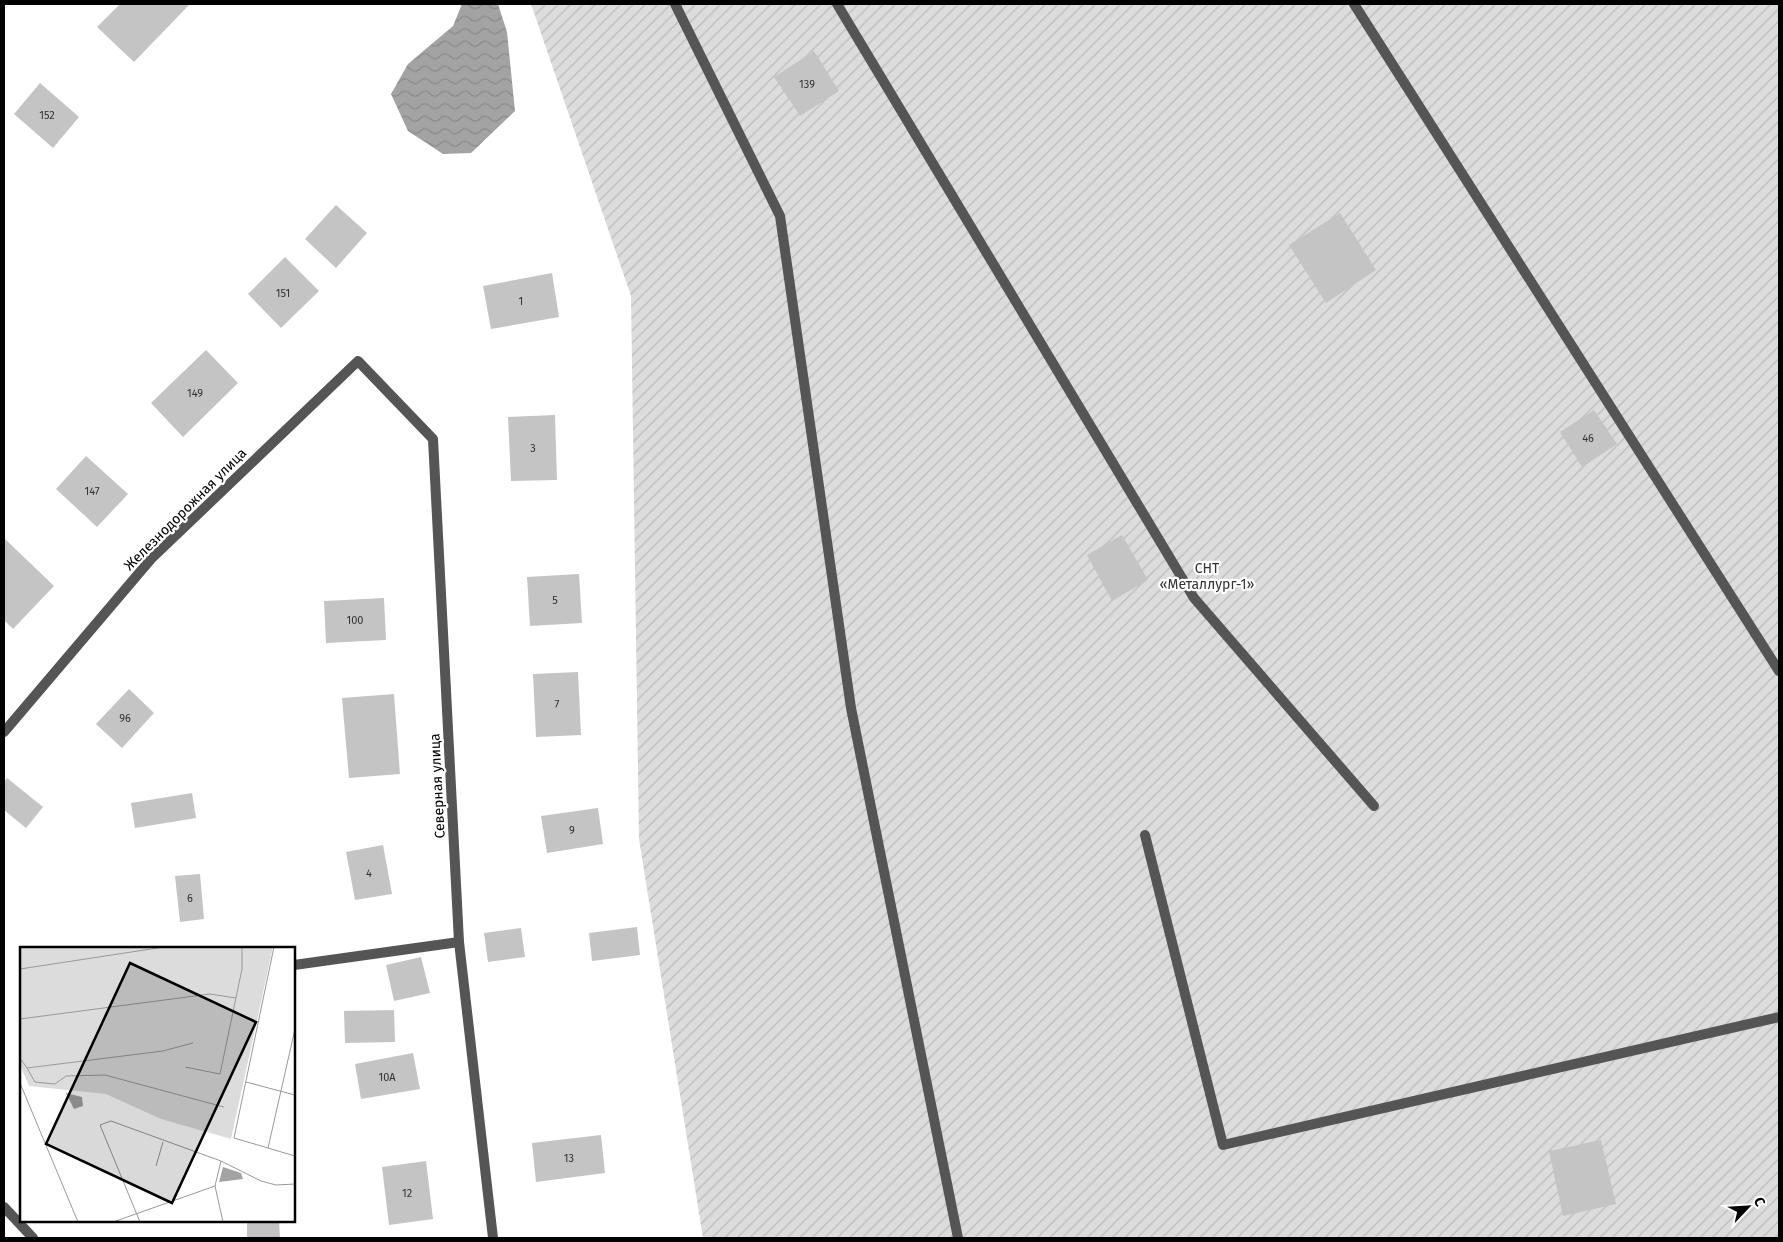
<svg xmlns="http://www.w3.org/2000/svg" width="1783" height="1242" viewBox="0 0 1783 1242" font-family="'Fira Sans',sans-serif">
<style>
.garden{fill:url(#garden-furrows)}
.water{fill:url(#water-waves)}
.building{fill:#c4c4c4}
.lines{fill:none;stroke-linecap:round;stroke-linejoin:round}
.service{stroke:#555;stroke-width:10}
.minor{stroke:#555;stroke-width:10}
.labels{text-anchor:middle;stroke-width:4.5;stroke-linejoin:round;paint-order:stroke}
.number-label{font-size:11px;fill:#313131}
.street-label{font-size:14px;fill:#000;stroke:#fff}
.park-label{font-size:14px;fill:#333;stroke:#fff}
.inset-road{fill:none;stroke:#999;stroke-width:1}
.view{fill:#000;fill-opacity:0.15;stroke:#000;stroke-width:2.5}
.inset-edge{fill:none;stroke:#000;stroke-width:2.5}
</style>
<defs>
<pattern id="garden-furrows" width="10" height="10" patternUnits="userSpaceOnUse" patternTransform="scale(1.25)"><rect width="10" height="10" fill="#dcdcdc"/><path d="M-1 1l2-2M0 10L10 0M9 11l2-2" fill="none" stroke="#bbb"/></pattern>
<pattern id="water-waves" width="16" height="10" patternUnits="userSpaceOnUse" patternTransform="scale(1.25)"><rect width="16" height="10" fill="#a3a3a3"/><path d="M0 5q4-4 8 0t8 0" fill="none" stroke="#8b8b8b"/></pattern>
</defs>
<rect width="100%" height="100%" fill="#fff"/>
<path class="garden" d="M531 4H1779V1238H703L639 839 631 296Z"/>
<path class="water" d="M462 4H498L507 32 515 111 471 153 443 154 408 131 391 94 408 64 453 26Z"/>
<g class="building">
<path d="M120 4H190L134 62 97 27Z"/>
<path d="M814 51 839 91 800 116 774 77Z"/>
<path d="M40 83 79 117 53 148 14 114Z"/>
<path d="M336 205 367 233 336 268 305 239Z"/>
<path d="M1340 213 1376 270 1326 303 1289 245Z"/>
<path d="M285 257 319 291 281 328 248 294Z"/>
<path d="M552 273 559 317 491 329 483 286Z"/>
<path d="M206 350 238 383 183 437 151 403Z"/>
<path d="M1594 410 1617 444 1582 467 1560 432Z"/>
<path d="M555 415 557 480 511 481 508 417Z"/>
<path d="M86 456 128 494 97 527 56 489Z"/>
<path d="M1122 535 1148 580 1112 601 1087 555Z"/>
<path d="M4 538 54 586 13 629 4 620Z"/>
<path d="M579 574 582 623 530 626 527 577Z"/>
<path d="M384 598 386 640 326 643 324 601Z"/>
<path d="M578 672 581 735 536 737 533 674Z"/>
<path d="M129 689 154 713 122 748 96 724Z"/>
<path d="M394 694 400 774 349 778 342 698Z"/>
<path d="M7 778 43 807 26 828 4 810V783Z"/>
<path d="M192 793 196 818 135 828 131 803Z"/>
<path d="M598 808 603 844 547 853 541 816Z"/>
<path d="M383 845 392 894 355 900 346 852Z"/>
<path d="M200 874 204 919 180 922 175 876Z"/>
<path d="M637 927 640 955 592 961 589 933Z"/>
<path d="M521 928 525 957 488 962 484 933Z"/>
<path d="M421 957 430 993 394 1001 386 965Z"/>
<path d="M394 1010 395 1042 345 1043 344 1011Z"/>
<path d="M413 1053 420 1089 361 1099 355 1064Z"/>
<path d="M601 1135 605 1173 536 1182 532 1143Z"/>
<path d="M1601 1140 1616 1204 1563 1216 1549 1151Z"/>
<path d="M426 1161 433 1219 389 1225 382 1167Z"/>
<path d="M247 1221H279L280 1238H247Z"/>
</g>
<g class="lines">
<g class="service">
<path d="M675 4 780 216 851 708 958 1238"/>
<path d="M837 4 1194 598 1374 806"/>
<path d="M1145 835 1223 1145 1779 1017"/>
<path d="M294 965 459 942"/>
</g>
<g class="minor">
<path d="M1354 4 1779 671"/>
<path d="M4 732 151 559 358 361 433 439 459 942 493 1238"/>
<path d="M4 1207 33 1238"/>
</g>
</g>
<g class="labels">
<g class="number-label">
<text x="807" y="88">139</text>
<text x="47" y="119">152</text>
<text x="283" y="297">151</text>
<text x="521" y="305">1</text>
<text x="195" y="397">149</text>
<text x="1588" y="442">46</text>
<text x="533" y="452">3</text>
<text x="92" y="495">147</text>
<text x="555" y="604">5</text>
<text x="355" y="624">100</text>
<text x="557" y="708">7</text>
<text x="125" y="722">96</text>
<text x="572" y="834">9</text>
<text x="369" y="877">4</text>
<text x="190" y="902">6</text>
<text x="387" y="1081">10А</text>
<text x="569" y="1162">13</text>
<text x="407" y="1197">12</text>
</g>
<g class="street-label">
<text transform="translate(185 509) rotate(-45)" y="5">Железнодорожная улица</text>
<text transform="translate(437 786) rotate(-93)" y="5">Северная улица</text>
</g>
<g class="park-label">
<text x="1207" y="573">СНТ<tspan x="1207" dy="16">«Металлург-1»</tspan></text>
</g>
</g>
<g transform="translate(20 947)">
<rect width="275" height="275" fill="#fff"/>
<path d="M0 0H253L211 192 141 172 86 147 9 139 0 118Z" fill="#dcdcdc"/>
<path d="M46 146 62 150 63 159 54 162ZM203 220 221 226 223 232 199 235Z" fill="#a3a3a3"/>
<path class="inset-road" d="M254 0 214 191 275 209M0 22 144 0M0 72 190 47 216 51M0 111 7 121 143 104 173 96M165 120 200 127 222 22V0M7 121 15 135 35 137 46 129 85 128 204 160M226 135 275 148M0 136 58 275M248 201 275 82M136 219 143 195M195 239 203 275M93 275 195 239 201 214M120 275 80 178 91 174 201 214 241 234 256 238 275 237"/>
<path class="view" d="M110 16 236 75 152 256 26 197Z"/>
<rect width="275" height="275" class="inset-edge"/>
</g>
<rect width="1783" height="1242" fill="none" stroke="#000000" stroke-width="10"/>
<g transform="translate(1748 1207) rotate(65)" stroke="#ffffff" stroke-width="4" paint-order="stroke">
<path d="M0-4L9 19L0 12L-9 19Z" fill="#000000"/>
<text y="-8" font-size="14" font-weight="bold" text-anchor="middle" fill="#000000">С</text>
</g>
</svg>
